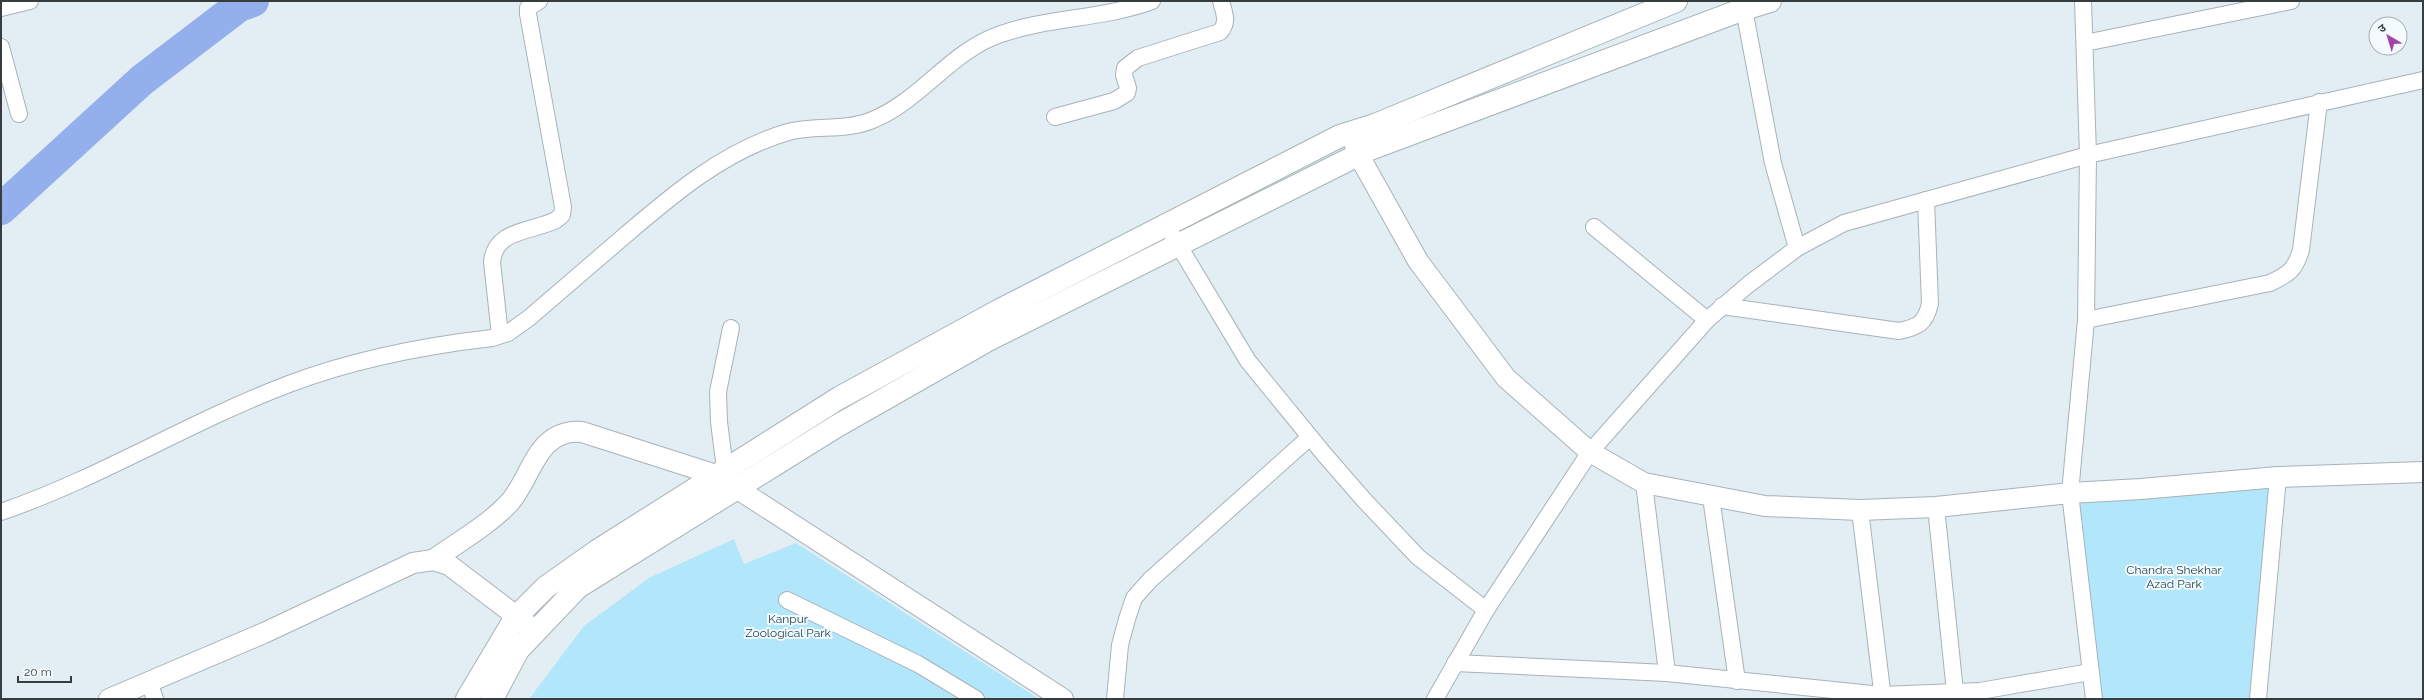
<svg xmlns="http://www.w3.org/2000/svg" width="2424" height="700" viewBox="0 0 2424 700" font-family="Raleway,'Noto Sans Devanagari',sans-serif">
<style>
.green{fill:#b1e6fb}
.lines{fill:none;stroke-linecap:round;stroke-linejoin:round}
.river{stroke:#93b0ec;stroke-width:32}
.minor-casing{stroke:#a7b3b8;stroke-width:18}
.tertiary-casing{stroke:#a7b3b8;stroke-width:22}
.secondary-casing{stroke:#a7b3b8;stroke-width:24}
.minor{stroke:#fff;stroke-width:16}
.tertiary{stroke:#fff;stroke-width:20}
.secondary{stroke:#fff;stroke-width:22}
.labels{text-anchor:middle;stroke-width:4;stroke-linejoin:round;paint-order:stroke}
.park-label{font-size:12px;fill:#193f4d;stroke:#f3fbfe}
</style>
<rect width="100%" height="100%" fill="#e2eef3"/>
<g class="green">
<path d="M2278 468 2258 699H2094L2069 495Z"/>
<path d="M734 539 744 564 796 543 1039 699H529L584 626 649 578Z"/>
</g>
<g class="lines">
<path class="river" d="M1 209 142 80 239 6 253 1"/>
<g class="minor-casing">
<g id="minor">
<path d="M2083 1 2088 155 2086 320 2070 493 2094 699"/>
<path d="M1 8 30 1"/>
<path d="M1744 9 1773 163 1797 248"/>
<path d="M2085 43 2291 1"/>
<path d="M1 47 19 114"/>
<path d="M1055 117 1114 101 1127 93 1128 88 1124 75 1125 68 1138 58 1220 32C1229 22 1224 13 1221 1"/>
<path d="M1594 227 1707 320"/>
<path d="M1173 236 1248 361 1324 454 1364 500 1418 557 1486 610"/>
<path d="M1722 306 1899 331C1918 327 1925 324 1930 304L1926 200"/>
<path d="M2086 320 2270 283C2289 274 2295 270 2301 250L2319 102"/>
<path d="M500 335 492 262C495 229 532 232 556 220L562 215 563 207 528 14V8L539 1"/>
<path d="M725 469 719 422 718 392 731 328"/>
<path d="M1644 483 1667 673"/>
<path d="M1711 497 1737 681"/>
<path d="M1936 507 1955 692"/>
<path d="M1860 510 1883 699"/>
<path d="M1 512C100 478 191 421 289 384 355 359 422 346 492 338L508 333 529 318C560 291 591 265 622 238 671 196 723 151 788 132 814 125 844 131 870 121 920 102 950 51 1001 34 1050 17 1103 19 1152 1"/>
<path d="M787 600 918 664 976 699"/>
<path d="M1455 663 1667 673 1882 695 1980 691 2090 672"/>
<path d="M149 682 155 699"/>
<path d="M1115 699 1120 645 1127 619 1134 598 1150 580 1310 437"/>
<path d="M1435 699 1486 610 1590 452 1707 320 1749 284 1797 248 1844 223 2088 155 2423 80"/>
<path d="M2258 699 2278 477"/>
</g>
</g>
<g class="tertiary-casing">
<g id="tertiary">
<path d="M1353 139 1358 154 1418 261 1506 378 1590 452 1644 483 1765 506 1860 510 1936 507 2070 493 2141 489 2278 477 2423 472"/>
<path d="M433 560C458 542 489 525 510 502 524 486 533 456 548 443 558 434 568 431 582 432L716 475 1063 699"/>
<path d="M109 699 264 633 413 563 433 560 449 565 536 631"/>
</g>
</g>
<g class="secondary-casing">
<g id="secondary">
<path d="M467 699 516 617 546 587 597 551 839 398 1000 310 1340 136 1375 125 1676 1"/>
<path d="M492 699 518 650 578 587 837 426 988 340 1370 149 1744 9 1770 1"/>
</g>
</g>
<use href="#minor" class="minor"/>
<use href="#tertiary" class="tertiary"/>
<use href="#secondary" class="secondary"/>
</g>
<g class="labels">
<g class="park-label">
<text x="2174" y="574">Chandra Shekhar<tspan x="2174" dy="14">Azad Park</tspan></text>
<text x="788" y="623">Kanpur<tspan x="788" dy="14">Zoological Park</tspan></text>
</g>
</g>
<rect width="2424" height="700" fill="none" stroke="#373c3e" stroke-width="4"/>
<g transform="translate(2388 36) rotate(322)"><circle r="19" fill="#f3fbfe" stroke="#a8afb1"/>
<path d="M0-3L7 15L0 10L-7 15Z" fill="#a443aa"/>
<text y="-6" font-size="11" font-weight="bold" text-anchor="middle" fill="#373c3e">उ</text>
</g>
<path d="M18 676v6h53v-6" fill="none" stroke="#373c3e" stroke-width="2"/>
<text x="24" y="676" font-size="12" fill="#373c3e" stroke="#f3fbfe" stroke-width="3" paint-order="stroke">20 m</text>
</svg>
